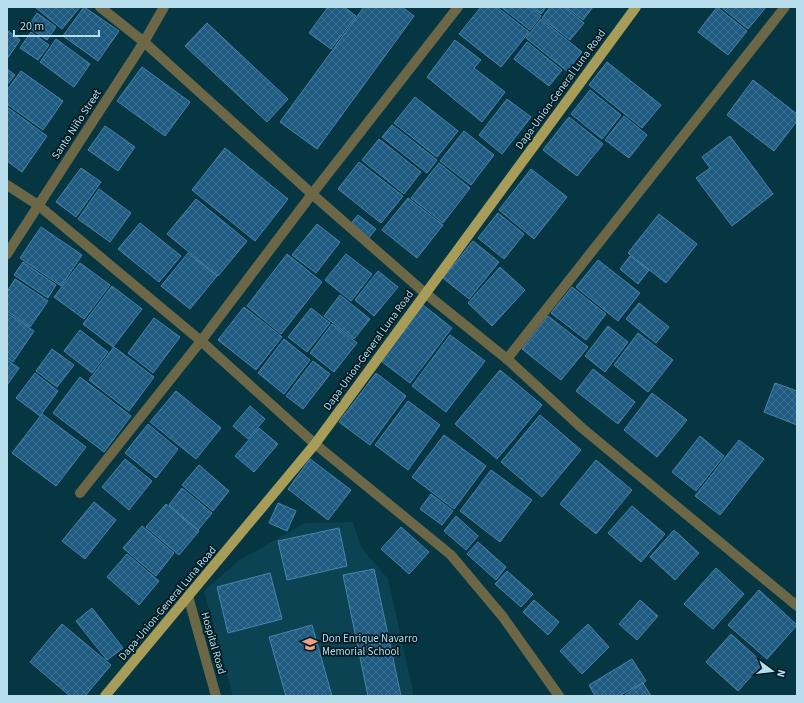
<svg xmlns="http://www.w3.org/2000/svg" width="804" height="703" viewBox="0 0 804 703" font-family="'Source Sans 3',sans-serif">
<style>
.built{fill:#0c4352}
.building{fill:url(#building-cross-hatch);stroke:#4a83ac}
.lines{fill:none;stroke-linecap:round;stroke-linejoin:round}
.minor{stroke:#6c6747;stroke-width:10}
.major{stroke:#a79d59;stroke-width:10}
.labels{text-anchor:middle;stroke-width:3.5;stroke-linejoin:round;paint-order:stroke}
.street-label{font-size:11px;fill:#b8deec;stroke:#021b23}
.poi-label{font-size:11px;fill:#b8deec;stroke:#021b23;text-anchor:start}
</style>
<defs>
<pattern id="building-cross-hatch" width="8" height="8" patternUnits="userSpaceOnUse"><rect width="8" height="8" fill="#1f5a81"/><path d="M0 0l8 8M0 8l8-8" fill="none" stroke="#3d7193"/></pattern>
</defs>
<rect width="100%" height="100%" fill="#063642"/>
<path class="built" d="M353 522 361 547 388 579 414 696H233L204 591 238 561 305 523Z"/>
<g class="building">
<path d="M35 7H80L62 29Z"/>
<path d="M84 7 119 31 98 61 63 36Z"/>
<path d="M328 7H344L356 16 331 49 309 33Z"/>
<path d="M364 7H402L414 16 317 149 280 122Z"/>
<path d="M481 7H497L529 32 501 67 459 34Z"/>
<path d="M501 7H530L541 16 530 30Z"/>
<path d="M532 7H546L541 14Z"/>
<path d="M550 7H564L584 23 570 40 542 18Z"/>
<path d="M566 7H593L583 20Z"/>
<path d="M717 7 747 31 728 55 698 32Z"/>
<path d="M721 7H766L748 29Z"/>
<path d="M37 13 56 27 47 40 28 27Z"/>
<path d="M541 19 582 52 567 71 526 38Z"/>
<path d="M207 23 288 99 267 122 185 46Z"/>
<path d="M7 30 20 40 7 59Z"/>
<path d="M31 32 49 45 38 60 20 48Z"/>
<path d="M56 39 90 64 74 87 40 62Z"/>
<path d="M455 40 481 60 474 68 505 92 482 122 427 77Z"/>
<path d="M527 42 562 70 549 86 514 59Z"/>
<path d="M607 62 661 105 642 128 589 85Z"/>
<path d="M142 67 190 102 165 136 117 101Z"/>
<path d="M7 69 15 75 7 85Z"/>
<path d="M21 71 63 101 43 130 7 104V90Z"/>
<path d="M753 80 797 114V121L774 151 727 115Z"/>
<path d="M590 90 621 115 602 139 571 114Z"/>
<path d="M415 97 458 131 437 157 394 123Z"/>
<path d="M507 99 531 117 502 154 479 135Z"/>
<path d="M7 107 47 136 22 172 7 161Z"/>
<path d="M624 116 647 135 629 158 605 140Z"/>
<path d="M569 117 603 144 577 176 543 150Z"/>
<path d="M392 125 437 160 427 173 382 137Z"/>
<path d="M105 126 135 147 118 171 88 150Z"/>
<path d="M464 131 494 155 471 185 440 161Z"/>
<path d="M730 136 773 194 732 226 696 178 710 168 702 157Z"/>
<path d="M379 139 421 172 404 194 362 160Z"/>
<path d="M225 148 288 199 255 241 192 190Z"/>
<path d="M359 162 403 196 381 223 338 189Z"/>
<path d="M439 163 470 188 443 223 411 198Z"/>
<path d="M81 168 101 182 76 217 56 202Z"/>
<path d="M531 169 567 197 534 239 499 210Z"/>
<path d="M99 189 131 213 110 242 78 219Z"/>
<path d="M408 198 443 225 417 258 382 230Z"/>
<path d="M196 199 247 241 218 276 167 234Z"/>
<path d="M498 213 524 234 504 259 478 238Z"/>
<path d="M659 214 697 244 666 283 628 253Z"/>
<path d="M358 215 376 229 367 240 349 226Z"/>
<path d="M140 223 181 256 159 282 118 249Z"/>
<path d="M317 224 340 242 316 273 292 255Z"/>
<path d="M41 227 82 255 61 286 20 258Z"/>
<path d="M473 241 499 262 469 299 443 278Z"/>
<path d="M188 253 217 276 190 309 161 286Z"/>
<path d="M287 254 322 282 281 334 247 306Z"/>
<path d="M346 254 372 274 351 301 325 280Z"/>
<path d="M630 256 649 270 638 284 620 269Z"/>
<path d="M598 260 640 293 618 321 576 287Z"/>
<path d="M23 262 56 285 48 298 14 275Z"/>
<path d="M80 263 110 285 84 319 54 297Z"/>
<path d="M500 267 525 290 492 326 468 303Z"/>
<path d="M378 271 398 287 374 316 355 300Z"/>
<path d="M15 279 48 301 30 327 7 311V292Z"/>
<path d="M112 286 142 309 113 347 83 324Z"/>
<path d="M572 287 606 314 586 340 551 313Z"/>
<path d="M340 295 370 319 354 339 324 316Z"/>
<path d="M639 303 669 327 656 343 626 319Z"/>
<path d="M423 305 452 328 410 383 381 361Z"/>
<path d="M244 307 282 337 256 370 218 340Z"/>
<path d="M311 308 330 323 307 352 288 337Z"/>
<path d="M7 313 34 331 13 362 7 358Z"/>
<path d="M548 316 588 347 561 380 522 349Z"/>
<path d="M154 318 180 337 153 373 128 353Z"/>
<path d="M332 324 357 343 334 372 310 353Z"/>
<path d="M608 326 628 342 605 372 585 356Z"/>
<path d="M80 330 108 352 92 373 64 351Z"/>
<path d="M638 333 673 360 648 392 614 365Z"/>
<path d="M450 335 485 361 446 412 412 386Z"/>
<path d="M284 339 310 360 284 394 258 373Z"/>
<path d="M114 347 154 377 129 411 89 380Z"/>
<path d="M52 349 74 365 57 387 36 371Z"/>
<path d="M7 360 19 368 7 385Z"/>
<path d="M313 361 330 374 303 409 286 396Z"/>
<path d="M593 369 635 402 618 424 576 391Z"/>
<path d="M500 370 542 405 497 459 455 424Z"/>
<path d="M35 373 58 391 40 416 16 398Z"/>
<path d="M376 373 406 396 370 445 339 422Z"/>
<path d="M80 377 131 416 104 452 53 413Z"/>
<path d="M775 383 797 391V425L764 412Z"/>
<path d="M176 391 221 428 196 459 150 422Z"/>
<path d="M652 393 687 420 657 457 624 430Z"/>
<path d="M408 401 440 425 408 470 375 445Z"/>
<path d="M250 406 265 419 248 439 233 426Z"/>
<path d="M42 414 86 447 56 486 12 453Z"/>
<path d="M540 415 581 450 542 497 501 462Z"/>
<path d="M148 424 178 449 156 478 125 453Z"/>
<path d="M259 428 278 444 254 472 235 456Z"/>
<path d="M444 435 486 466 454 509 412 477Z"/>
<path d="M700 436 724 456 696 491 672 472Z"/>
<path d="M739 440 764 459 720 515 695 496Z"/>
<path d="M125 459 152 481 129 510 102 487Z"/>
<path d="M310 459 351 490 328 520 288 489Z"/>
<path d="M596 460 632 490 596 534 560 504Z"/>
<path d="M199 465 229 491 213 511 182 485Z"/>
<path d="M491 470 532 500 500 542 460 511Z"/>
<path d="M182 488 212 513 198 530 169 505Z"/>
<path d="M431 494 453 511 442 525 420 509Z"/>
<path d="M94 502 116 520 85 559 62 541Z"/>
<path d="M278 503 296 511 287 531 269 523Z"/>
<path d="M166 504 199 531 179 555 146 527Z"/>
<path d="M632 506 665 534 641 562 608 533Z"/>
<path d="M456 516 478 536 466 550 444 531Z"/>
<path d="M142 526 174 553 156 576 123 548Z"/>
<path d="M401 527 429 552 409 574 381 549Z"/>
<path d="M339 528 347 566 287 580 278 541Z"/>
<path d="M674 530 699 553 675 580 650 557Z"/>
<path d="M478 542 506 567 496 580 467 554Z"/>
<path d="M127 554 159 581 139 605 107 577Z"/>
<path d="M716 568 744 594 713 629 684 604Z"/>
<path d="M374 569 401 696H368L343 575Z"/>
<path d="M507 571 533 594 521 607 495 584Z"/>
<path d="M270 573 282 619 228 633 217 587Z"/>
<path d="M759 590 797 625 767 659 728 625Z"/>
<path d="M534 600 559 622 548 635 523 612Z"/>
<path d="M640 600 658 616 637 640 619 624Z"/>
<path d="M92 608 123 648 107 660 76 621Z"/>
<path d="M62 624 111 665 85 696H70L30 662Z"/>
<path d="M588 624 609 647 582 674 560 651Z"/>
<path d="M312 625 332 696H286L269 637Z"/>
<path d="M731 634 763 663 738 691 706 662Z"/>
<path d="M632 659 646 681 619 696H595L589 685Z"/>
<path d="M643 683 651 696H624Z"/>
</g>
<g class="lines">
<g class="minor">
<path d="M100 7 144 42 312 194 425 293 507 359 582 428 797 606"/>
<path d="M7 185 38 205 201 341 315 444 451 555 503 617 559 696"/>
<path d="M7 254 144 42 164 7"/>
<path d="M507 359 785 7"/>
<path d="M80 493 201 341 312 194 458 7"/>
<path d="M188 596 216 696"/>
</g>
<path class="major" d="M105 696 315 444 636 7"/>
</g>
<defs>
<g id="school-bare" transform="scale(1.2)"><path d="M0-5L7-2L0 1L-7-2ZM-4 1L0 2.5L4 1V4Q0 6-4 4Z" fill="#f2a081" stroke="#021b23" stroke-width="2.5" paint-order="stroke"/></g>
</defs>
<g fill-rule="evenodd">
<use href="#school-bare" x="310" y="644"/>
</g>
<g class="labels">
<g class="street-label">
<text transform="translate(560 89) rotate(-54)" y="4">Dapa-Union-General Luna Road</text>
<text transform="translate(76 124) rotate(-57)" y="4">Santo Niño Street</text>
<text transform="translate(368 350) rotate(-54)" y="4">Dapa-Union-General Luna Road</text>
<text transform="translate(167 603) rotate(-50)" y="4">Dapa-Union-General Luna Road</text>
<text transform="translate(214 643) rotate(74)" y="4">Hospital Road</text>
</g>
<g class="poi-label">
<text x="322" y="642">Don Enrique Navarro<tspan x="322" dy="13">Memorial School</tspan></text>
</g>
</g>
<rect width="804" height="703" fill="none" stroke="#b8deec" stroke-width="16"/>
<g transform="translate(772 671) rotate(105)" stroke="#021b23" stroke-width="3" paint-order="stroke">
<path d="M0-3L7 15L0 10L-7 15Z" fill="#b8deec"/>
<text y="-6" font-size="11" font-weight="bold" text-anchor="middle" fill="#b8deec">N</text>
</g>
<path d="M14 30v6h85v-6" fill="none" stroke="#b8deec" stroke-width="2"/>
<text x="20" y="30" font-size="12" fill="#b8deec" stroke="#021b23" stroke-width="3" paint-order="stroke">20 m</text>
</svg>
